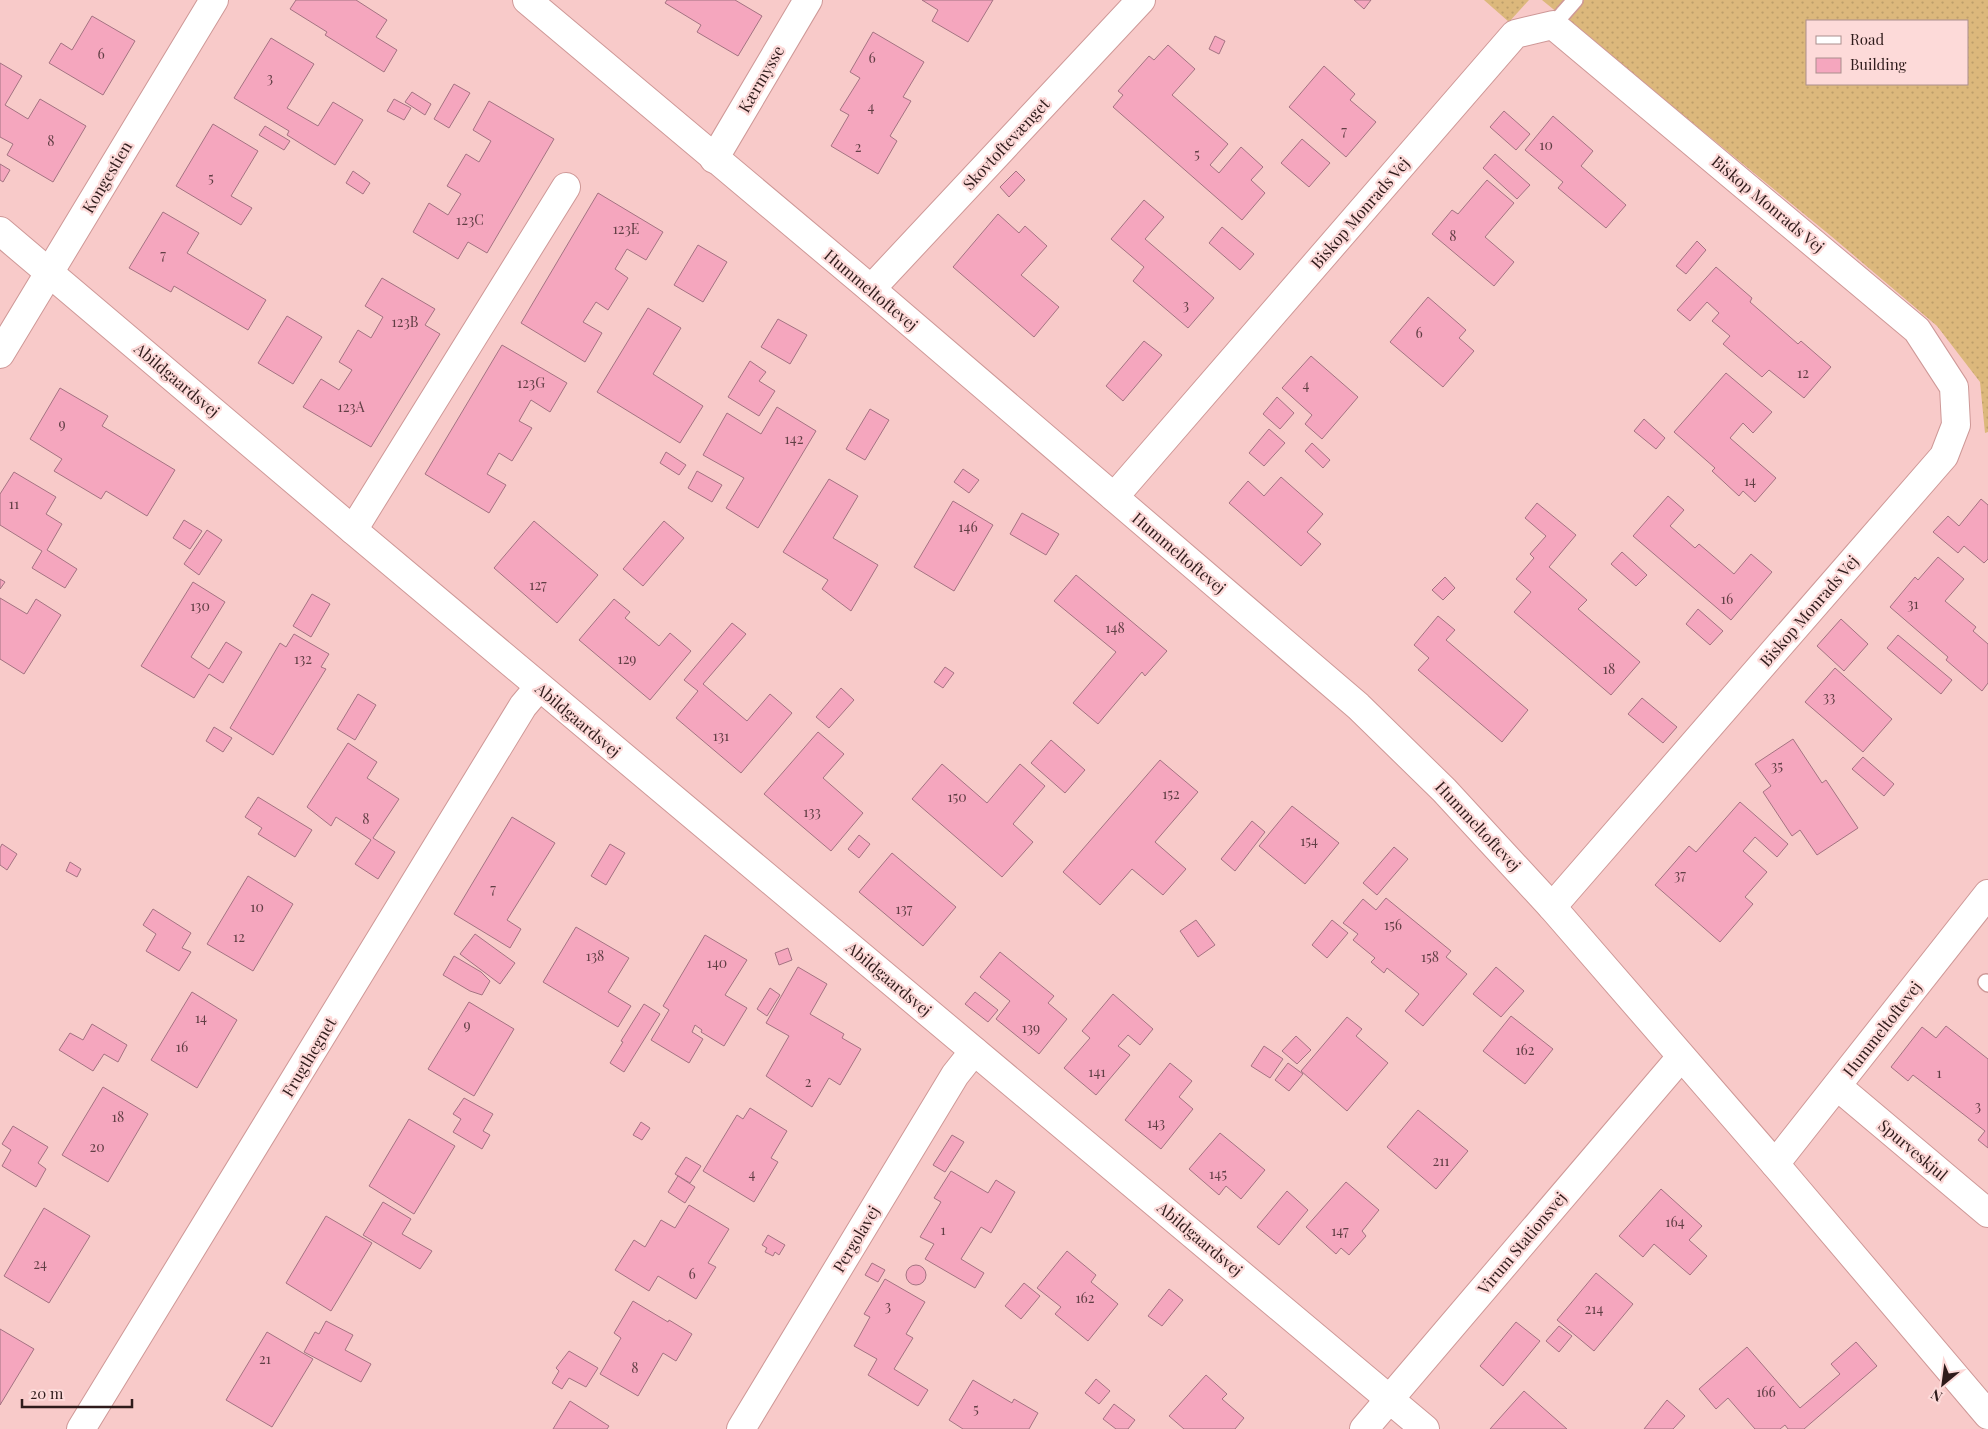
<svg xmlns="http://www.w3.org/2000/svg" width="1988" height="1429" viewBox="0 0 1988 1429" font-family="'Playfair Display',serif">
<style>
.grass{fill:url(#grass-dots);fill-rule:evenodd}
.building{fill:#f5a6be;stroke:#a47382}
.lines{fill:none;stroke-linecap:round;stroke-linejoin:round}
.service-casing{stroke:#ce9897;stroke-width:18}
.minor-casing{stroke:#ce9897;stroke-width:30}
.tertiary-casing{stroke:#ce9897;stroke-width:30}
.service{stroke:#fff;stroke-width:15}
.minor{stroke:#fff;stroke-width:28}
.tertiary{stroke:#fff;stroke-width:28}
.labels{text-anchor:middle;stroke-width:4.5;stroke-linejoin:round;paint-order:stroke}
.number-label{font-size:14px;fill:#603e44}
.street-label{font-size:16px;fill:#2f1b1b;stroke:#fddad9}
</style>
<defs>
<pattern id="grass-dots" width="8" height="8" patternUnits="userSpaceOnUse" patternTransform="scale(1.25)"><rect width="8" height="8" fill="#dcb87c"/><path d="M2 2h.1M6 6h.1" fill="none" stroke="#bd9e6b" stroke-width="1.8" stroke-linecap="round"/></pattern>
</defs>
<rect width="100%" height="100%" fill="#f8cac9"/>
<g class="grass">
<path d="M1484 0H1529L1509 22Z"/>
<path d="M1542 0H1988V432L1985 433 1980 382 1937 326 1831 236ZM1807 21H1967V84H1807Z"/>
</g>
<g class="building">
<path d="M296 0H356L387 20 376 37 397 50 384 72 325 35 327 32 290 9Z"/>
<path d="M667 0H735L762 16 738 56 697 32 701 25 665 3Z"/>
<path d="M922 0H993L968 42 932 21 938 10Z"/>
<path d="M1354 0H1371L1364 9Z"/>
<path d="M92 16 135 41 103 95 49 63 61 43 72 50Z"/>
<path d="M873 32 924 62 903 97 911 101 890 136 897 141 878 174 831 146 849 115 840 110 860 78 850 72Z"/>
<path d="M1215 36 1225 41 1219 54 1209 49Z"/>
<path d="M271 38 314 64 287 108 318 126 333 102 363 120 335 165 287 135 289 131 234 98Z"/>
<path d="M1168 45 1195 69 1172 95 1228 144 1210 165 1219 173 1241 147 1263 167 1251 180 1265 193 1242 220 1113 107 1123 95 1118 91 1149 56 1154 60Z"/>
<path d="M0 63 22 76 5 105 28 119 40 99 86 126 53 182 7 155 13 144 0 137Z"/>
<path d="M1324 66 1355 94 1350 100 1376 122 1346 157 1289 107Z"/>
<path d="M454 84 470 93 449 128 434 119Z"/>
<path d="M412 92 431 104 425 115 405 102Z"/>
<path d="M394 99 411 108 404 120 387 111Z"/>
<path d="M489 101 554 139 487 253 468 242 458 259 413 232 429 203 448 215 461 194 447 186 466 154 479 162 491 141 473 130Z"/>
<path d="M1504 111 1530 134 1516 150 1490 127Z"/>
<path d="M1553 116 1593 151 1581 166 1626 205 1606 228 1558 188 1563 182 1525 150Z"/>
<path d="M213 124 258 151 231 196 252 208 241 225 176 186Z"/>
<path d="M265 126 290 141 284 150 259 135Z"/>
<path d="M1302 139 1330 163 1309 187 1281 163Z"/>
<path d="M1495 154 1530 185 1517 199 1483 168Z"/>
<path d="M0 164 10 170 3 182 0 180Z"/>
<path d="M353 171 370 183 363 194 346 183Z"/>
<path d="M1016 171 1025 180 1009 197 1000 187Z"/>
<path d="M1487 180 1514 203 1485 237 1514 262 1494 286 1432 234 1452 210 1458 214Z"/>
<path d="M598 193 663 232 646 260 627 249 615 269 628 278 608 310 596 302 583 322 602 333 585 362 521 323Z"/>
<path d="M1144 200 1164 217 1145 239 1214 298 1188 328 1133 281 1144 267 1111 239Z"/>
<path d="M163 212 199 233 187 253 266 300 248 330 174 286 171 292 129 268Z"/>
<path d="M998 214 1019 233 1025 226 1047 246 1021 275 1059 307 1034 337 953 267Z"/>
<path d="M1222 227 1254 254 1240 270 1209 243Z"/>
<path d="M1697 241 1706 250 1686 274 1676 266Z"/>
<path d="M698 245 727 262 703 302 674 285Z"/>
<path d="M1716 267 1752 298 1750 302 1798 344 1801 341 1831 367 1804 398 1769 370 1762 377 1723 344 1730 336 1712 321 1719 313 1707 302 1690 321 1677 310Z"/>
<path d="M382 278 435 309 425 325 440 334 371 447 303 407 321 379 339 390 352 370 339 362 358 330 371 338 383 317 365 306Z"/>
<path d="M1428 297 1466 330 1459 338 1474 351 1443 387 1390 342Z"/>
<path d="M648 308 681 328 653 374 703 406 680 443 597 392Z"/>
<path d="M287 316 322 337 293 384 258 363Z"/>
<path d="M778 319 807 335 790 364 761 347Z"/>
<path d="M1144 341 1162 355 1123 401 1106 386Z"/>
<path d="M502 345 567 383 550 412 531 400 519 421 532 428 512 461 499 453 487 474 506 485 489 513 425 474Z"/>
<path d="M1311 356 1358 397 1322 439 1305 424 1312 415 1282 388Z"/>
<path d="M750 361 766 372 759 381 775 391 759 416 728 397Z"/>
<path d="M1726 373 1772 412 1753 433 1743 423 1730 438 1776 478 1755 502 1743 491 1739 496 1712 471 1715 468 1674 432Z"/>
<path d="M60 388 108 416 102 426 175 470 147 516 106 491 101 499 54 471 62 459 30 439Z"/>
<path d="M1277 397 1294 413 1280 429 1263 414Z"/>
<path d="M777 407 816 431 758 528 726 508 744 478 703 455 727 413 761 434Z"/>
<path d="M870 409 889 420 865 460 846 449Z"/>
<path d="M1644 419 1665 438 1656 449 1634 431Z"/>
<path d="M1269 429 1285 443 1264 466 1249 453Z"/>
<path d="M1312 443 1330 460 1323 468 1305 451Z"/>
<path d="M666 452 686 465 679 475 660 463Z"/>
<path d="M963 469 979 480 969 493 954 482Z"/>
<path d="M697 471 722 485 712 502 688 488Z"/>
<path d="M14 472 56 497 46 514 62 524 47 550 77 569 65 588 32 568 42 551 0 525V494Z"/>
<path d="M1281 477 1323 514 1307 532 1321 544 1301 566 1229 503 1248 481 1264 496Z"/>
<path d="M829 479 858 496 833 538 878 565 851 611 822 589 828 580 783 552Z"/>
<path d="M1668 496 1684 510 1670 526 1695 548 1699 544 1734 574 1751 554 1772 572 1731 620 1633 536Z"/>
<path d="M1981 499 1988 505V559L1984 563 1964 546 1958 553 1933 532 1948 516 1959 526Z"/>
<path d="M953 501 993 525 954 591 914 567Z"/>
<path d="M1537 503 1576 535 1549 567 1587 600 1578 609 1640 662 1611 695 1514 612 1531 592 1516 579 1534 558 1530 554 1546 536 1525 518Z"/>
<path d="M1022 513 1059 534 1046 555 1010 534Z"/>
<path d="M184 520 202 531 190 549 173 538Z"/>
<path d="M534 521 598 575 557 623 494 568Z"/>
<path d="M664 521 684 538 643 586 623 569Z"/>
<path d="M207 530 222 540 199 575 184 564Z"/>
<path d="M1622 552 1647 575 1636 586 1611 564Z"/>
<path d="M1938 557 1964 579 1945 601 1976 627 1973 631 1988 644V683L1982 691 1946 660 1948 657 1890 607 1915 577 1918 580Z"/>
<path d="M1076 575 1167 651 1145 676 1142 672 1098 724 1073 703 1116 652 1054 601Z"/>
<path d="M1445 577 1455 588 1443 600 1432 590Z"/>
<path d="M0 579 5 582 0 589Z"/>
<path d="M193 582 225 602 191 657 209 669 226 642 242 652 223 683 209 674 194 698 141 666Z"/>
<path d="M312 594 330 604 311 637 293 626Z"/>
<path d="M0 598 27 614 36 599 61 615 24 674 0 659Z"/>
<path d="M614 599 630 612 625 618 659 646 670 633 691 651 650 700 579 640Z"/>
<path d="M1698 609 1723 631 1710 645 1686 624Z"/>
<path d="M1438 616 1455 630 1446 640 1528 710 1502 742 1418 670 1429 658 1414 645Z"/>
<path d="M1841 619 1868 644 1844 671 1817 646Z"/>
<path d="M732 623 746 634 703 684 747 721 770 694 792 713 741 773 676 718 698 691 684 680Z"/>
<path d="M294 634 329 654 321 667 326 669 273 755 230 728 280 643 286 647Z"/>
<path d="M1898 635 1952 680 1941 694 1887 648Z"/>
<path d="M945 667 954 673 943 688 934 682Z"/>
<path d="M1835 668 1892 719 1863 752 1805 702Z"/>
<path d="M841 688 854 700 829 728 816 717Z"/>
<path d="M358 694 376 705 355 740 337 729Z"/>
<path d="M1642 698 1677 727 1663 743 1628 714Z"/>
<path d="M214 727 232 738 223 752 206 741Z"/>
<path d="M818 732 844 754 823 778 863 813 831 851 764 794Z"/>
<path d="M1793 739 1822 783 1826 780 1858 828 1817 855 1800 830 1792 836 1763 792 1771 786 1755 764Z"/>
<path d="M1051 740 1085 770 1065 793 1031 763Z"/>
<path d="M348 743 377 762 367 778 399 799 373 838 395 852 378 879 355 864 371 840 336 817 331 826 307 807Z"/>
<path d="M1863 757 1894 784 1884 796 1852 769Z"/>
<path d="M1160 760 1198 792 1155 842 1186 869 1163 895 1132 869 1100 905 1063 872Z"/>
<path d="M942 764 987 803 1020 764 1045 786 1013 824 1033 842 1002 877 912 799Z"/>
<path d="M258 797 312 830 295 857 258 834 262 828 245 817Z"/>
<path d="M1740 802 1788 844 1777 857 1755 837 1743 851 1767 872 1745 897 1753 904 1720 942 1655 885 1689 846 1696 852Z"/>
<path d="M1292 806 1339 843 1305 884 1259 846Z"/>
<path d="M512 817 555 843 507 920 521 929 510 948 454 914Z"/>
<path d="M1252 821 1265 832 1235 871 1221 859Z"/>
<path d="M859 835 870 844 859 858 848 849Z"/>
<path d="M2 844 17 854 7 870 0 865V848Z"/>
<path d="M610 844 625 853 606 885 591 876Z"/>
<path d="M1394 847 1408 859 1377 895 1363 883Z"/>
<path d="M892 853 956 907 923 946 859 892Z"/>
<path d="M70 862 81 869 77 877 66 871Z"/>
<path d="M248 876 293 904 253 971 207 944Z"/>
<path d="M1386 898 1451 951 1446 957 1467 974 1423 1026 1405 1011 1419 994 1387 968 1384 973 1371 962 1375 958 1353 940 1358 934 1343 923 1363 899 1376 910Z"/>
<path d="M153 909 191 933 182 948 191 952 179 971 146 951 156 934 143 925Z"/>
<path d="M1196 920 1215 945 1198 957 1180 931Z"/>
<path d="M1332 920 1348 933 1327 958 1312 945Z"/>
<path d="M576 927 629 958 608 992 631 1006 618 1027 543 982Z"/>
<path d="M475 934 515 963 500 984 460 954Z"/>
<path d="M705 935 747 960 725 995 747 1008 724 1046 701 1032 702 1030 695 1025 692 1032 703 1039 689 1063 651 1040 669 1010 663 1006Z"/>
<path d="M788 948 792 960 779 965 775 953Z"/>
<path d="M1000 952 1054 996 1048 1003 1067 1019 1039 1054 996 1019 1010 1001 980 977Z"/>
<path d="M454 956 481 972 490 981 482 995 470 991 443 975Z"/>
<path d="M798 967 827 984 810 1014 844 1034 842 1038 861 1049 840 1085 829 1078 812 1107 766 1076 789 1036 766 1023Z"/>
<path d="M1496 967 1524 991 1501 1017 1473 994Z"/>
<path d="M770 988 780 995 767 1016 757 1009Z"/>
<path d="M192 992 237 1020 197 1088 151 1060Z"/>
<path d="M975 992 998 1010 988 1022 965 1004Z"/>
<path d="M1113 994 1153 1029 1140 1045 1128 1035 1118 1046 1130 1055 1096 1095 1064 1068 1090 1038 1082 1031Z"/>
<path d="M469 1002 514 1029 474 1096 428 1069Z"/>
<path d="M644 1004 660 1014 624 1072 610 1063 623 1042 621 1041Z"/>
<path d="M1511 1016 1553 1049 1525 1084 1483 1051Z"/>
<path d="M1347 1017 1362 1029 1356 1036 1388 1063 1347 1111 1301 1071Z"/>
<path d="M92 1024 127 1045 118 1062 104 1054 93 1071 59 1050 70 1033 83 1040Z"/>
<path d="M1946 1026 1988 1059V1148L1978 1140 1985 1131 1913 1075 1908 1081 1891 1067 1922 1027 1936 1038Z"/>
<path d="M1296 1036 1311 1050 1297 1064 1282 1051Z"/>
<path d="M1264 1046 1283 1059 1270 1078 1251 1066Z"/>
<path d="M1170 1063 1192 1081 1179 1097 1193 1109 1161 1149 1125 1120Z"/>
<path d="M1288 1063 1303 1074 1289 1091 1275 1080Z"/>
<path d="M103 1087 148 1114 108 1182 62 1155Z"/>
<path d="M464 1098 493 1114 483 1131 490 1135 482 1149 453 1132 461 1119 453 1114Z"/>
<path d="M750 1108 787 1131 771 1158 778 1162 754 1202 703 1171 737 1115 743 1119Z"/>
<path d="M1418 1110 1468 1151 1436 1189 1387 1147Z"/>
<path d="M409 1119 455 1146 414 1214 369 1186Z"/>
<path d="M641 1122 650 1128 642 1140 633 1135Z"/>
<path d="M13 1126 48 1147 38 1163 46 1169 36 1187 2 1166 11 1150 2 1144Z"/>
<path d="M1220 1133 1265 1170 1241 1199 1226 1186 1219 1195 1189 1169Z"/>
<path d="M952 1135 964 1142 945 1172 933 1165Z"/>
<path d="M686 1157 701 1166 690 1183 675 1174Z"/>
<path d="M951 1171 988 1193 996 1180 1015 1192 991 1233 981 1227 961 1259 984 1273 975 1288 925 1259 934 1244 920 1237 941 1202 934 1198Z"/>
<path d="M678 1176 695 1187 685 1203 668 1192Z"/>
<path d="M1346 1182 1379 1210 1362 1231 1366 1236 1349 1255 1341 1248 1336 1254 1306 1227Z"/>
<path d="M1661 1189 1702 1226 1689 1240 1707 1256 1690 1275 1654 1244 1643 1257 1619 1236Z"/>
<path d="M1287 1191 1308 1210 1279 1245 1257 1227Z"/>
<path d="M383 1202 411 1219 402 1234 432 1251 420 1269 363 1235Z"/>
<path d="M689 1205 729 1229 708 1263 716 1267 696 1299 658 1276 649 1291 615 1270 634 1240 645 1247 661 1220 675 1228Z"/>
<path d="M44 1208 90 1236 49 1303 4 1276Z"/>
<path d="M326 1216 372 1243 331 1311 286 1283Z"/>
<path d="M768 1235 785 1245 779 1255 775 1252 773 1256 765 1252 767 1248 762 1245Z"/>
<path d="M1067 1251 1096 1275 1091 1282 1118 1304 1088 1341 1055 1314 1061 1307 1037 1288Z"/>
<path d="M872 1263 885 1270 878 1282 865 1275Z"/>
<circle cx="916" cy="1275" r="10"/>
<path d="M1596 1273 1633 1304 1594 1351 1557 1320Z"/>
<path d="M885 1279 925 1302 906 1334 913 1338 894 1369 928 1390 918 1406 868 1375 877 1359 854 1346 870 1317 864 1314Z"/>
<path d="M1024 1283 1040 1296 1021 1319 1005 1306Z"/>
<path d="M1169 1289 1183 1300 1162 1326 1148 1316Z"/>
<path d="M633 1301 668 1322 669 1320 692 1334 676 1361 663 1353 638 1396 600 1374 621 1338 614 1333Z"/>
<path d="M326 1321 353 1335 345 1350 371 1364 361 1382 304 1352 315 1332 319 1334Z"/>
<path d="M1516 1322 1540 1341 1503 1386 1480 1366Z"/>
<path d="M1559 1326 1572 1336 1559 1352 1546 1341Z"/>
<path d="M0 1329 34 1349 0 1405Z"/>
<path d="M267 1332 313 1359 272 1427 226 1400Z"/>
<path d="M1856 1342 1877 1366 1804 1429H1788L1785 1425 1780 1429H1755L1728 1398 1716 1409 1699 1389 1747 1347 1800 1408 1840 1374 1831 1364Z"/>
<path d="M569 1351 598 1368 586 1387 569 1378 562 1389 552 1383 559 1371 556 1368Z"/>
<path d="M1206 1375 1227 1394 1222 1399 1244 1418 1235 1429H1184L1169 1416Z"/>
<path d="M1096 1379 1110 1391 1099 1404 1085 1393Z"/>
<path d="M973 1380 1012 1403 1014 1399 1038 1413 1029 1429H963L949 1420Z"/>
<path d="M1524 1391 1567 1429H1490Z"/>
<path d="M1667 1400 1685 1416 1673 1429H1644Z"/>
<path d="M570 1401 609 1426 607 1429H553Z"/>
<path d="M1114 1404 1135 1420 1128 1429H1116L1103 1419Z"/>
</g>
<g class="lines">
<g class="service-casing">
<g id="service">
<path d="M1553 25 1575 0"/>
<path d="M1986 982 1988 984"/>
</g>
</g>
<g class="minor-casing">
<g id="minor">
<path d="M714 159 808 0"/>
<path d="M0 231 353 530 1425 1429"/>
<path d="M871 289 1141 0"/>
<path d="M0 354 214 0"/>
<path d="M1114 497 1515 34 1553 25 1917 330 1954 387 1956 425 1944 456 1552 907"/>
<path d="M353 530 566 187"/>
<path d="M1837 1086 1988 1213"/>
<path d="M1775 1164 1988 894"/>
<path d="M81 1429 523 706 539 687"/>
<path d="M741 1429 955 1075 974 1051"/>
</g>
</g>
<g class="tertiary-casing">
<g id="tertiary">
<path d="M527 0 871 289 1358 706 1444 790 1552 907 1775 1164 1988 1415"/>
<path d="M1364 1429 1681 1057"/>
</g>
</g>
<use href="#service" class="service"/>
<use href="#minor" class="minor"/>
<use href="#tertiary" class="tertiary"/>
</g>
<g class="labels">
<g class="number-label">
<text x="101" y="59">6</text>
<text x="872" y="63">6</text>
<text x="270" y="83">3</text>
<text x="871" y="112">4</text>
<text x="1344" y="136">7</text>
<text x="51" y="146">8</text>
<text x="1546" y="150">10</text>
<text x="858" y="152">2</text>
<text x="1197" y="159">5</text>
<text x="211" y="183">5</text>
<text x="470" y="225">123C</text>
<text x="626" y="234">123E</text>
<text x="1453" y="241">8</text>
<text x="163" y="260">7</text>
<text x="1186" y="310">3</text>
<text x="405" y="327">123B</text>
<text x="1419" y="338">6</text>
<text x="1803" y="378">12</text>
<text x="531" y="388">123G</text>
<text x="1306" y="390">4</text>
<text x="351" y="412">123A</text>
<text x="62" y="429">9</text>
<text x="794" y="444">142</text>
<text x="1750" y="486">14</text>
<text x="14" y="509">11</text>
<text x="968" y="532">146</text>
<text x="538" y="590">127</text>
<text x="1727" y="604">16</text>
<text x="1913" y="609">31</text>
<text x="200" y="611">130</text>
<text x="1115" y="633">148</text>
<text x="303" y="664">132</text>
<text x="627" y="664">129</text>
<text x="1609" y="674">18</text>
<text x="1829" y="702">33</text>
<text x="721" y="741">131</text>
<text x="1777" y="771">35</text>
<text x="1171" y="799">152</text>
<text x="957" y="802">150</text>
<text x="812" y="817">133</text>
<text x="366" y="824">8</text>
<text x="1309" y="846">154</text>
<text x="1680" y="880">37</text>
<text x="493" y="894">7</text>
<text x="257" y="912">10</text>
<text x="904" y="914">137</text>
<text x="1393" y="930">156</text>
<text x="239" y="942">12</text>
<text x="595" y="961">138</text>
<text x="1430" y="962">158</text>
<text x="717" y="968">140</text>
<text x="201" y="1023">14</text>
<text x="467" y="1030">9</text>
<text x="1031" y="1033">139</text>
<text x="182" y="1052">16</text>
<text x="1525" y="1055">162</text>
<text x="1097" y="1077">141</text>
<text x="1939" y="1078">1</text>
<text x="808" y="1087">2</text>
<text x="1978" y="1111">3</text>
<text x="118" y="1122">18</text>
<text x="1156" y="1128">143</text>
<text x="97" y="1152">20</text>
<text x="1441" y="1166">211</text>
<text x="752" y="1179">4</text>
<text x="1218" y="1179">145</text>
<text x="1675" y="1227">164</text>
<text x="943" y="1235">1</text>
<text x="1340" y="1236">147</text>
<text x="40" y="1269">24</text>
<text x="692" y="1279">6</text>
<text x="1085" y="1303">162</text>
<text x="888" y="1311">3</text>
<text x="1594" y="1314">214</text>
<text x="265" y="1364">21</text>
<text x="635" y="1373">8</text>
<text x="1766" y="1397">166</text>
<text x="976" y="1414">5</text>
</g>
<g class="street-label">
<text transform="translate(761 79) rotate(-60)" y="6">Kærmysse</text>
<text transform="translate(1006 144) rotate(-47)" y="6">Skovtoftevænget</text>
<text transform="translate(107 177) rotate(-59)" y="6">Kongestien</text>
<text transform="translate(1768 204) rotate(40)" y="6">Biskop Monrads Vej</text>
<text transform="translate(1360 213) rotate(-49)" y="6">Biskop Monrads Vej</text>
<text transform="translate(871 290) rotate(40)" y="6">Hummeltoftevej</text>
<text transform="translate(177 380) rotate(40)" y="6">Abildgaardsvej</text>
<text transform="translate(1179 553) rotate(40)" y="6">Hummeltoftevej</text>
<text transform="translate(1809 611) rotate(-49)" y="6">Biskop Monrads Vej</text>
<text transform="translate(578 720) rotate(40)" y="6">Abildgaardsvej</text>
<text transform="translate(1478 826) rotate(47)" y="6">Hummeltoftevej</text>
<text transform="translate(889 979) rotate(40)" y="6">Abildgaardsvej</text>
<text transform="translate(1882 1029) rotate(-52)" y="6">Hummeltoftevej</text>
<text transform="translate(309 1057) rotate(-59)" y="6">Frugthegnet</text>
<text transform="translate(1913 1150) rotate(40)" y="6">Spurveskjul</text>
<text transform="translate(856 1239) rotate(-59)" y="6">Pergolavej</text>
<text transform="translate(1200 1239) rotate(40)" y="6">Abildgaardsvej</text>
<text transform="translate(1522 1243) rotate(-50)" y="6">Virum Stationsvej</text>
</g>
</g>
<rect x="1806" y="20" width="162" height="65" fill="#fddad9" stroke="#ab8e8d"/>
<rect x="1816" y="36" width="25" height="8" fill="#ffffff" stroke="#ab8e8d"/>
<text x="1850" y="45" font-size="15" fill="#2f1b1b">Road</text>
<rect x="1816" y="58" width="25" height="15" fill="#f5a6be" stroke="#ab8e8d"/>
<text x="1850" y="70" font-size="15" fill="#2f1b1b">Building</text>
<g transform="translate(1943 1384) rotate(209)" stroke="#fddad9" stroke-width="4" paint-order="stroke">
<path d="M0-4L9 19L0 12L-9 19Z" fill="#2f1b1b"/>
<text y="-8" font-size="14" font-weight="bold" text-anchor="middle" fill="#2f1b1b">N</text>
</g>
<path d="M22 1399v8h110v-8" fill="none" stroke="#2f1b1b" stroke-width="2.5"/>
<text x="30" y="1399" font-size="15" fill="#2f1b1b" stroke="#fddad9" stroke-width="4" paint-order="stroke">20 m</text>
</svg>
